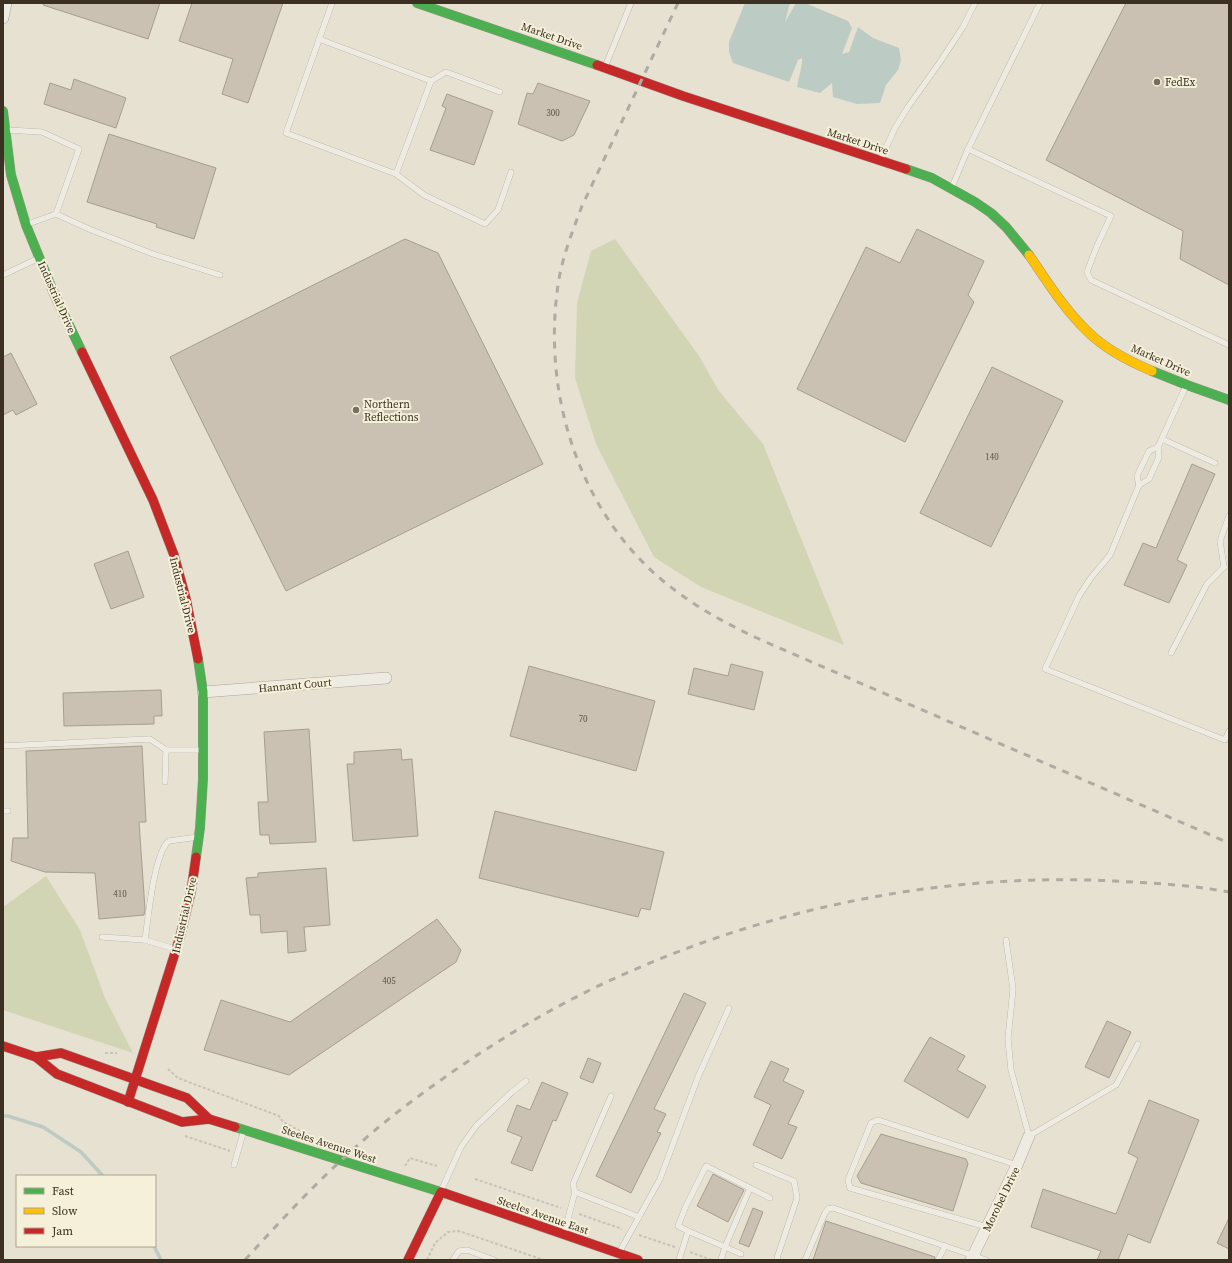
<svg xmlns="http://www.w3.org/2000/svg" width="1232" height="1263" viewBox="0 0 1232 1263" font-family="'Source Serif 4',serif">
<style>
.green{fill:#d2d5b4}
.water{fill:#bccbc3}
.lines{fill:none;stroke-linecap:round;stroke-linejoin:round}
.stream{stroke:#bccbc3;stroke-width:3.5}
.building{fill:#cac1b2;stroke:#a79d90}
.lane-casing{stroke:#aca699;stroke-width:6}
.street-casing{stroke:#aca699;stroke-width:12}
.fast-casing{stroke:#9b968a;stroke-width:10}
.slow-casing{stroke:#9b968a;stroke-width:10}
.jam-casing{stroke:#9b968a;stroke-width:10}
.path{stroke:#c7c3b9;stroke-width:2;stroke-dasharray:3 2;stroke-linecap:butt}
.lane{stroke:#eeebe3;stroke-width:5.5}
.street{stroke:#eeebe3;stroke-width:11}
.fast{stroke:#4caf50;stroke-width:9}
.slow{stroke:#ffc107;stroke-width:9}
.jam{stroke:#c62828;stroke-width:9}
.rail{stroke:#aeaba2;stroke-width:3;stroke-dasharray:7 7;stroke-linecap:butt}
.poi-dot{fill:#776e5f;stroke:#f5f0d9;stroke-width:1.5}
.labels{text-anchor:middle;stroke-width:4;stroke-linejoin:round;paint-order:stroke}
.number-label{font-size:9px;fill:#5f5445}
.street-label{font-size:11px;fill:#3b3021;stroke:#f5f0d9}
.poi-label{font-size:11px;fill:#3b3021;stroke:#f5f0d9;text-anchor:start}
</style>
<rect width="100%" height="100%" fill="#e6e1d1"/>
<g class="green">
<path d="M615 239 699 356 719 391 763 444 844 645 701 587 654 557 596 444 575 378 577 303 591 251Z"/>
<path d="M46 876 80 930 105 998 133 1053 3 1010V907Z"/>
</g>
<path class="water" d="M745 3H790L785 22 796 3H805L848 21 852 28 842 54 849 52 858 27 873 38 899 48 901 60 898 70 886 85 880 103 857 104 833 97 832 83 820 93 797 87 802 63V58L798 60 789 82 733 63 729 52V42Z"/>
<g class="lines">
<g class="stream">
<path d="M3 1116H8L43 1127 81 1152 103 1176"/>
<path d="M154 1246 161 1260"/>
</g>
</g>
<g class="building">
<path d="M44 3H160L148 39 43 5Z"/>
<path d="M192 3H283L248 103 222 94 233 59 179 41Z"/>
<path d="M1126 3H1229V285L1180 259 1183 231 1046 160Z"/>
<path d="M74 79 126 98 116 128 44 104 50 83 71 90Z"/>
<path d="M538 83 590 101 574 135 562 141 518 124 527 93 533 94Z"/>
<path d="M447 94 493 111 474 165 430 150 446 108 442 106Z"/>
<path d="M109 134 216 168 194 239 156 227 157 224 87 202Z"/>
<path d="M917 229 984 261 968 295 974 302 905 442 797 389 866 247 900 263Z"/>
<path d="M405 239 438 253 543 464 286 591 170 357Z"/>
<path d="M11 353 37 404 16 415 13 410 3 415V357Z"/>
<path d="M992 367 1063 401 991 547 920 513Z"/>
<path d="M1192 464 1215 474 1177 560 1187 565 1169 603 1124 585 1143 543 1156 548Z"/>
<path d="M128 551 144 597 111 609 94 564Z"/>
<path d="M731 664 763 672 754 710 688 694 694 668 728 676Z"/>
<path d="M529 666 655 701 636 771 510 736Z"/>
<path d="M161 690 162 716H154V724L64 726 63 693Z"/>
<path d="M309 729 316 842 270 844 269 835H260L258 802H268L264 732Z"/>
<path d="M142 746 146 822H139L145 909 144 915 99 919 95 873 45 872 11 861 13 838H28L26 751Z"/>
<path d="M401 749 402 760 412 759 418 836 353 841 347 764H354V752Z"/>
<path d="M495 811 664 852 650 910 641 908 638 917 479 878Z"/>
<path d="M326 868 330 925 304 927 306 951 288 953 287 931 261 933 260 915H250L246 878 258 877V873Z"/>
<path d="M437 919 461 950 456 962 289 1075 204 1050 221 1000 290 1022Z"/>
<path d="M684 993 706 1003 654 1109 666 1114 657 1132 661 1133 631 1193 596 1176Z"/>
<path d="M1107 1021 1131 1032 1109 1078 1085 1067Z"/>
<path d="M930 1037 965 1056 957 1070 986 1086 968 1118 904 1081Z"/>
<path d="M588 1058 601 1063 593 1083 580 1078Z"/>
<path d="M771 1061 789 1069 783 1081 804 1091 788 1124 797 1127 782 1159 753 1145 771 1105 754 1097Z"/>
<path d="M542 1082 568 1093 556 1121 553 1120 532 1171 511 1163 522 1137 507 1131 517 1105 530 1110Z"/>
<path d="M1149 1100 1199 1120 1150 1243 1128 1234 1118 1260H1097L1101 1251 1031 1227 1043 1189 1116 1214 1138 1158 1128 1153Z"/>
<path d="M881 1134 966 1159 968 1164 953 1211 861 1183 857 1176Z"/>
<path d="M713 1174 744 1190 728 1222 697 1206Z"/>
<path d="M753 1208 763 1212 749 1247 739 1243Z"/>
<path d="M1229 1218V1249L1217 1243Z"/>
<path d="M826 1221 935 1257 934 1260H813Z"/>
</g>
<g class="lines">
<g class="lane-casing">
<g id="lane">
<path d="M332 3 286 133 396 174 424 195 485 224 498 210 511 172"/>
<path d="M319 39 431 81 396 174"/>
<path d="M605 67 631 3"/>
<path d="M431 81 446 72 500 92"/>
<path d="M7 130 42 132 79 149 56 214"/>
<path d="M968 149 1111 216 1097 246 1087 272 1091 280 1229 345"/>
<path d="M881 159 895 128 908 107 940 62 963 27 975 3"/>
<path d="M952 187 968 149 1040 3"/>
<path d="M28 224 56 214 89 229 153 254 220 275"/>
<path d="M3 275 37 259"/>
<path d="M1186 386 1158 447 1159 457 1149 479 1139 485 1110 555 1090 579 1079 596 1045 669 1225 740 1229 731"/>
<path d="M1162 439 1215 463"/>
<path d="M1139 485 1137 476 1149 451 1158 447"/>
<path d="M1224 567 1220 541 1229 516"/>
<path d="M1171 653 1207 584 1224 567"/>
<path d="M3 746 150 739 166 750H201"/>
<path d="M165 782 166 750"/>
<path d="M3 811H8"/>
<path d="M102 937 145 940"/>
<path d="M1006 940 1013 989 1008 1039 1011 1070 1029 1136 1116 1085 1138 1044"/>
<path d="M175 949 145 940C148 920 154 852 169 841L198 837"/>
<path d="M611 1096 573 1184 575 1192 639 1217"/>
<path d="M234 1165 244 1130"/>
<path d="M756 1165 794 1181 797 1198 777 1258 778 1260"/>
<path d="M750 1188 770 1198"/>
<path d="M441 1191 461 1147 476 1126 512 1092 526 1081"/>
<path d="M987 1227 850 1188 848 1180 871 1123 878 1120 1017 1165"/>
<path d="M688 1231 678 1226 686 1206 706 1166 750 1188 725 1247 741 1254"/>
<path d="M564 1234 575 1192"/>
<path d="M620 1251 660 1179 698 1077 729 1008"/>
<path d="M453 1260 459 1251 467 1250 494 1260"/>
<path d="M679 1260 688 1231 725 1247 721 1260"/>
<path d="M805 1260 825 1213 828 1209 833 1208 986 1260"/>
<path d="M938 1260 945 1246"/>
</g>
</g>
<g class="street-casing">
<g id="street">
<path d="M3 18 6 3"/>
<path d="M203 692 386 678"/>
<path d="M971 1260 1017 1165 1029 1136"/>
</g>
</g>
<g class="fast-casing">
<g id="fast">
<path d="M417 3 597 65"/>
<path d="M3 111 11 175 26 225 55 296 82 352"/>
<path d="M906 169 932 178 975 202 991 213 1006 227 1029 255"/>
<path d="M1152 371 1187 385 1229 400"/>
<path d="M196 857 200 828 203 779V692L198 659"/>
<path d="M235 1127 444 1193"/>
</g>
</g>
<g class="slow-casing">
<path id="slow" d="M1029 255C1047 281 1064 309 1087 331 1105 349 1128 361 1152 371"/>
</g>
<g class="jam-casing">
<g id="jam">
<path d="M597 65 683 96 906 169"/>
<path d="M82 352 153 500 174 555 186 599 198 659"/>
<path d="M3 1046 36 1057 57 1074 182 1122 209 1119 235 1127"/>
<path d="M36 1057 61 1053 187 1098 209 1119"/>
<path d="M128 1102 180 937 191 892 196 857"/>
<path d="M444 1193 638 1260"/>
<path d="M408 1260 441 1192"/>
</g>
</g>
<g class="path">
<path d="M105 1053H117"/>
<path d="M168 1069 178 1078 279 1116 283 1122 302 1132"/>
<path d="M185 1136 230 1151"/>
<path d="M405 1166 410 1158 437 1166"/>
<path d="M475 1179 561 1208"/>
<path d="M579 1214 622 1229"/>
<path d="M639 1235 675 1247"/>
<path d="M690 1252 712 1260"/>
<path d="M427 1260 435 1243 448 1232 459 1231 544 1260"/>
</g>
<use href="#lane" class="lane"/>
<use href="#street" class="street"/>
<use href="#fast" class="fast"/>
<use href="#slow" class="slow"/>
<use href="#jam" class="jam"/>
<g class="rail">
<path d="M678 3 582 206C571 235 560 263 557 293 544 398 580 511 662 580 696 608 728 625 768 643L1229 843"/>
<path d="M245 1260C292 1208 340 1157 395 1114 456 1067 521 1024 590 990 752 911 934 872 1114 881 1152 883 1191 885 1229 892"/>
</g>
</g>
<g class="poi-dot">
<circle cx="1157" cy="82" r="4"/>
<circle cx="356" cy="410" r="4"/>
</g>
<g class="labels">
<g class="number-label">
<text x="553" y="116">300</text>
<text x="992" y="460">140</text>
<text x="583" y="722">70</text>
<text x="120" y="897">410</text>
<text x="389" y="984">405</text>
</g>
<g class="street-label">
<text transform="translate(552 36) rotate(19)" y="4">Market Drive</text>
<text transform="translate(858 141) rotate(18)" y="4">Market Drive</text>
<text transform="translate(57 297) rotate(66)" y="4">Industrial Drive</text>
<text transform="translate(1161 360) rotate(24)" y="4">Market Drive</text>
<text transform="translate(183 595) rotate(76)" y="4">Industrial Drive</text>
<text transform="translate(295 685) rotate(-5)" y="4">Hannant Court</text>
<text transform="translate(184 915) rotate(-77)" y="4">Industrial Drive</text>
<text transform="translate(329 1144) rotate(18)" y="4">Steeles Avenue West</text>
<text transform="translate(1001 1199) rotate(-64)" y="4">Morobel Drive</text>
<text transform="translate(543 1215) rotate(19)" y="4">Steeles Avenue East</text>
</g>
<g class="poi-label">
<text x="1165" y="86">FedEx</text>
<text x="364" y="408">Northern<tspan x="364" dy="13">Reflections</tspan></text>
</g>
</g>
<rect width="1232" height="1263" fill="none" stroke="#3b3021" stroke-width="8"/>
<rect x="16" y="1175" width="140" height="72" fill="#f5f0d9" stroke="#aba38f"/>
<rect x="24" y="1188" width="20" height="6" fill="#4caf50" stroke="#aba38f"/>
<text x="52" y="1195" font-size="12" fill="#3b3021">Fast</text>
<rect x="24" y="1208" width="20" height="6" fill="#ffc107" stroke="#aba38f"/>
<text x="52" y="1215" font-size="12" fill="#3b3021">Slow</text>
<rect x="24" y="1228" width="20" height="6" fill="#c62828" stroke="#aba38f"/>
<text x="52" y="1235" font-size="12" fill="#3b3021">Jam</text>
</svg>
